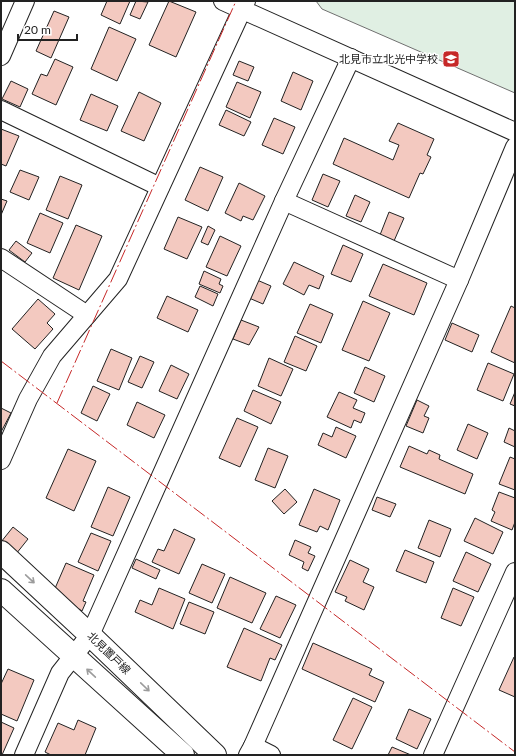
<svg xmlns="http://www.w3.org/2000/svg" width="516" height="756" viewBox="0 0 516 756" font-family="Lato,'Noto Sans JP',sans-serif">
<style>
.green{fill:#e0efe3;stroke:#6f6f6f}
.building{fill:#f3c9c0;stroke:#222}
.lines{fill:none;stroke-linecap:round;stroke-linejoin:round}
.minor-casing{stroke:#222;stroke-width:20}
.primary-casing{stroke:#222;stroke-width:24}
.minor{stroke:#fff;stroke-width:18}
.primary{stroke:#fff;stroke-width:22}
.power{stroke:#c62828;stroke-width:1;stroke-dasharray:14 3 2 3;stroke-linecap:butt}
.oneway{stroke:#9c9c9c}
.labels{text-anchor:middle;stroke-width:3;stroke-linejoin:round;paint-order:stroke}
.poi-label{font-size:11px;fill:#222;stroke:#fff;text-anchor:end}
.street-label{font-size:11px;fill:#222;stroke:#fff}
</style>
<rect width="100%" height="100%" fill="#fff"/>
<path class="green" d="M316 1H515V93L322 9Z"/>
<g class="building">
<path d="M107 1H130L120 24 101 15Z"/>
<path d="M136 1 148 2 140 19 130 15Z"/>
<path d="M169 1 196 12 176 57 149 45Z"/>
<path d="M54 11 69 17 51 58 36 51Z"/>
<path d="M109 27 136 39 117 81 91 69Z"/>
<path d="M55 59 73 67 56 105 32 94 41 74 47 76Z"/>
<path d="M239 61 254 67 248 81 233 75Z"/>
<path d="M293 72 313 81 301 110 281 101Z"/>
<path d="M11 81 28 89 20 107 2 99Z"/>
<path d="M237 82 261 92 250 118 226 107Z"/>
<path d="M139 92 161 103 144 141 121 131Z"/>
<path d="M91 94 118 106 107 131 80 120Z"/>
<path d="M226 110 251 122 244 136 219 125Z"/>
<path d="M274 118 295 127 283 154 262 145Z"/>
<path d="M398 123 434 139 427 155 431 157 423 174 420 173 409 198 333 164 344 138 393 160 399 145 389 141Z"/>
<path d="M1 129 19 136 6 166 1 164Z"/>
<path d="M200 167 223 177 208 211 185 200Z"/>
<path d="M20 170 39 177 29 200 10 192Z"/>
<path d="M323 174 340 181 328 207 312 200Z"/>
<path d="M60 176 82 185 68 219 46 210Z"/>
<path d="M239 183 265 196 253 220 243 216 241 221 225 213Z"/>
<path d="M355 195 370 202 361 222 346 216Z"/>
<path d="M1 199 7 201 1 215Z"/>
<path d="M389 212 404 218 394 241 380 235Z"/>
<path d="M40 213 63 223 50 253 27 243Z"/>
<path d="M178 217 202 227 187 259 164 249Z"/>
<path d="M76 225 102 236 79 290 53 278Z"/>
<path d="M208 226 215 230 208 245 201 242Z"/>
<path d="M220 236 241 246 227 276 206 267Z"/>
<path d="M16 241 32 253 25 262 9 250Z"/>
<path d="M343 245 363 254 351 282 331 274Z"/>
<path d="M294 262 324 276 319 289 309 285 304 295 283 284Z"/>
<path d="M383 264 427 283 414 315 369 296Z"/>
<path d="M204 271 221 279 219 284 223 286 220 293 199 284Z"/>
<path d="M257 280 271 286 263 304 249 298Z"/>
<path d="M200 286 218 294 213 306 195 297Z"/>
<path d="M167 296 198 310 188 332 157 318Z"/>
<path d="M38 299 55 314 47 323 53 329 35 349 12 329Z"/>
<path d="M363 301 390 313 369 361 342 350Z"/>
<path d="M310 304 333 314 321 343 297 333Z"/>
<path d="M511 306 515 308V363L491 352Z"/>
<path d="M241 320 259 327 249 345 233 339Z"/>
<path d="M452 323 479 335 472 352 445 340Z"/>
<path d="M295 336 317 346 306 371 284 362Z"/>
<path d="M111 349 132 358 119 390 97 381Z"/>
<path d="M140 356 154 362 142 388 128 382Z"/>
<path d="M269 358 293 369 281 396 258 386Z"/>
<path d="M488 363 514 374 503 401 477 390Z"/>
<path d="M171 365 189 374 177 399 159 391Z"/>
<path d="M365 367 385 376 374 402 354 393Z"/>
<path d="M93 386 110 394 97 421 81 413Z"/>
<path d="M253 390 281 402 271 424 244 411Z"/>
<path d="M339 392 357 400 353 408 365 413 361 423 354 420 351 428 327 417Z"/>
<path d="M515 392V406L510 404Z"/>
<path d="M417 400 429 406 424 416 429 418 423 433 406 426Z"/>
<path d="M137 402 165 415 154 438 127 425Z"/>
<path d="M1 408 11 413 1 432Z"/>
<path d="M237 418 258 427 240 467 219 458Z"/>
<path d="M468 424 488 433 477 459 457 450Z"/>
<path d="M336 427 356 436 346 458 318 445 323 433 332 437Z"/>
<path d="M509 428 515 431V447L504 442Z"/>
<path d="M409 446 427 454 429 450 440 455 439 459 473 474 465 494 400 467Z"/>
<path d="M268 448 288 456 275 488 255 480Z"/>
<path d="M68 449 96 461 74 511 46 498Z"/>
<path d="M510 457 515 459V490L499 484Z"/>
<path d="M108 487 130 497 113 536 91 527Z"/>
<path d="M285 489 297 502 284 514 272 501Z"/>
<path d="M314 489 340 500 328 530 320 526 317 532 299 525Z"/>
<path d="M499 492 515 498V522L512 530 491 521 495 512 492 510Z"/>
<path d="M377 497 396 504 390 517 372 510Z"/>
<path d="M475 518 503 532 493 554 464 541Z"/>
<path d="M429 520 451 529 440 557 418 548Z"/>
<path d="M13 527 28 539 16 554 1 542Z"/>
<path d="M174 529 195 539 179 574 152 562 158 549 164 551Z"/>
<path d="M91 533 111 541 98 571 78 562Z"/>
<path d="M295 540 311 547 308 553 315 556 308 571 302 568 304 562 289 555Z"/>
<path d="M405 550 434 562 426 583 396 571Z"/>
<path d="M466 552 491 564 478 592 453 581Z"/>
<path d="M136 559 160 570 156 579 132 568Z"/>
<path d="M350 560 369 569 363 582 374 587 364 610 345 601 347 597 335 592Z"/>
<path d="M66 563 94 575 83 601 86 602 82 611 79 609 78 613 53 593Z"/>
<path d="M202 564 225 574 212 603 189 593Z"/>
<path d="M230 577 266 593 252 623 217 608Z"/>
<path d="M159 588 185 599 173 629 135 612 140 600 152 605Z"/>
<path d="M453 588 474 597 461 626 441 618Z"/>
<path d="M276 596 296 605 280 638 260 629Z"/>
<path d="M189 602 214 612 205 634 180 624Z"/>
<path d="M244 628 282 645 275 660 270 658 261 681 227 667Z"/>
<path d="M313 643 372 669 369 675 384 682 375 702 302 669Z"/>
<path d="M514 657H515V697L499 690Z"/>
<path d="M8 669 34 680 17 721 1 714V684Z"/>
<path d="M353 698 372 707 352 749 333 740Z"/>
<path d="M409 709 431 719 417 749 396 739Z"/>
<path d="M78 720 96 728 85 755H51L45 752 58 723 74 730Z"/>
<path d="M1 722 14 728 2 755H1Z"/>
<path d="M392 747 411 755H388Z"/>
</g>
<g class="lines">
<g class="minor-casing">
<g id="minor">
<path d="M223 1 515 132"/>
<path d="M1 56 25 1"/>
<path d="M1 110 160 187"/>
<path d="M284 201 459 280"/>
<path d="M1 258 87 315"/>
<path d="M1 460 28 399 52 356 118 279 246 1"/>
<path d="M253 746 271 755"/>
<path d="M24 755 60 673 90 635 284 201 351 58"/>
<path d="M248 755 253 746 459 280 515 147"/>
<path d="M433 755 515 572"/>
</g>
</g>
<g class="primary-casing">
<g id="primary">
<path d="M1 552 90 635 215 755"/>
<path d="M1 590 183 755"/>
</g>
</g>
<use href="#minor" class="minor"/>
<use href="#primary" class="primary"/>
<g class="power">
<path d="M1 361 515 752"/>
<path d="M57 403 236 1"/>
</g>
</g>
<defs><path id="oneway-shaft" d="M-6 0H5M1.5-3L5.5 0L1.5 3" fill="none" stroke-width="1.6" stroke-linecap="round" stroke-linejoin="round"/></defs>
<g class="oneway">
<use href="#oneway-shaft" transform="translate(30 579) rotate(43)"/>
<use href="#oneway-shaft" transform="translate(91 673) rotate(-137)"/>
<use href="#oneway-shaft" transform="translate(145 687) rotate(44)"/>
</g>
<defs>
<g id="school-square" transform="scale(0.9)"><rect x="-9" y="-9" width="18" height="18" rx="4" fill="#c62828" stroke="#fff"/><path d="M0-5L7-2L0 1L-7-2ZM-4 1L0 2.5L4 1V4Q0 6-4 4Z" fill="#fff"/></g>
</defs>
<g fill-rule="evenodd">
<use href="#school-square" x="451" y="59"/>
</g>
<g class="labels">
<g class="poi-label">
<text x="438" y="63">北見市立北光中学校</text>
</g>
<g class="street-label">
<text transform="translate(109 653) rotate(44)" y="4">北見置戸線</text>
</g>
</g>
<rect width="516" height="756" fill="none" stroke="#222222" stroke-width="4"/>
<path d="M18 34v6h59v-6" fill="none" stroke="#222222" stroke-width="2"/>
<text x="24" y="34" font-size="12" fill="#222222" stroke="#ffffff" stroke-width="3" paint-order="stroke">20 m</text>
</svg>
